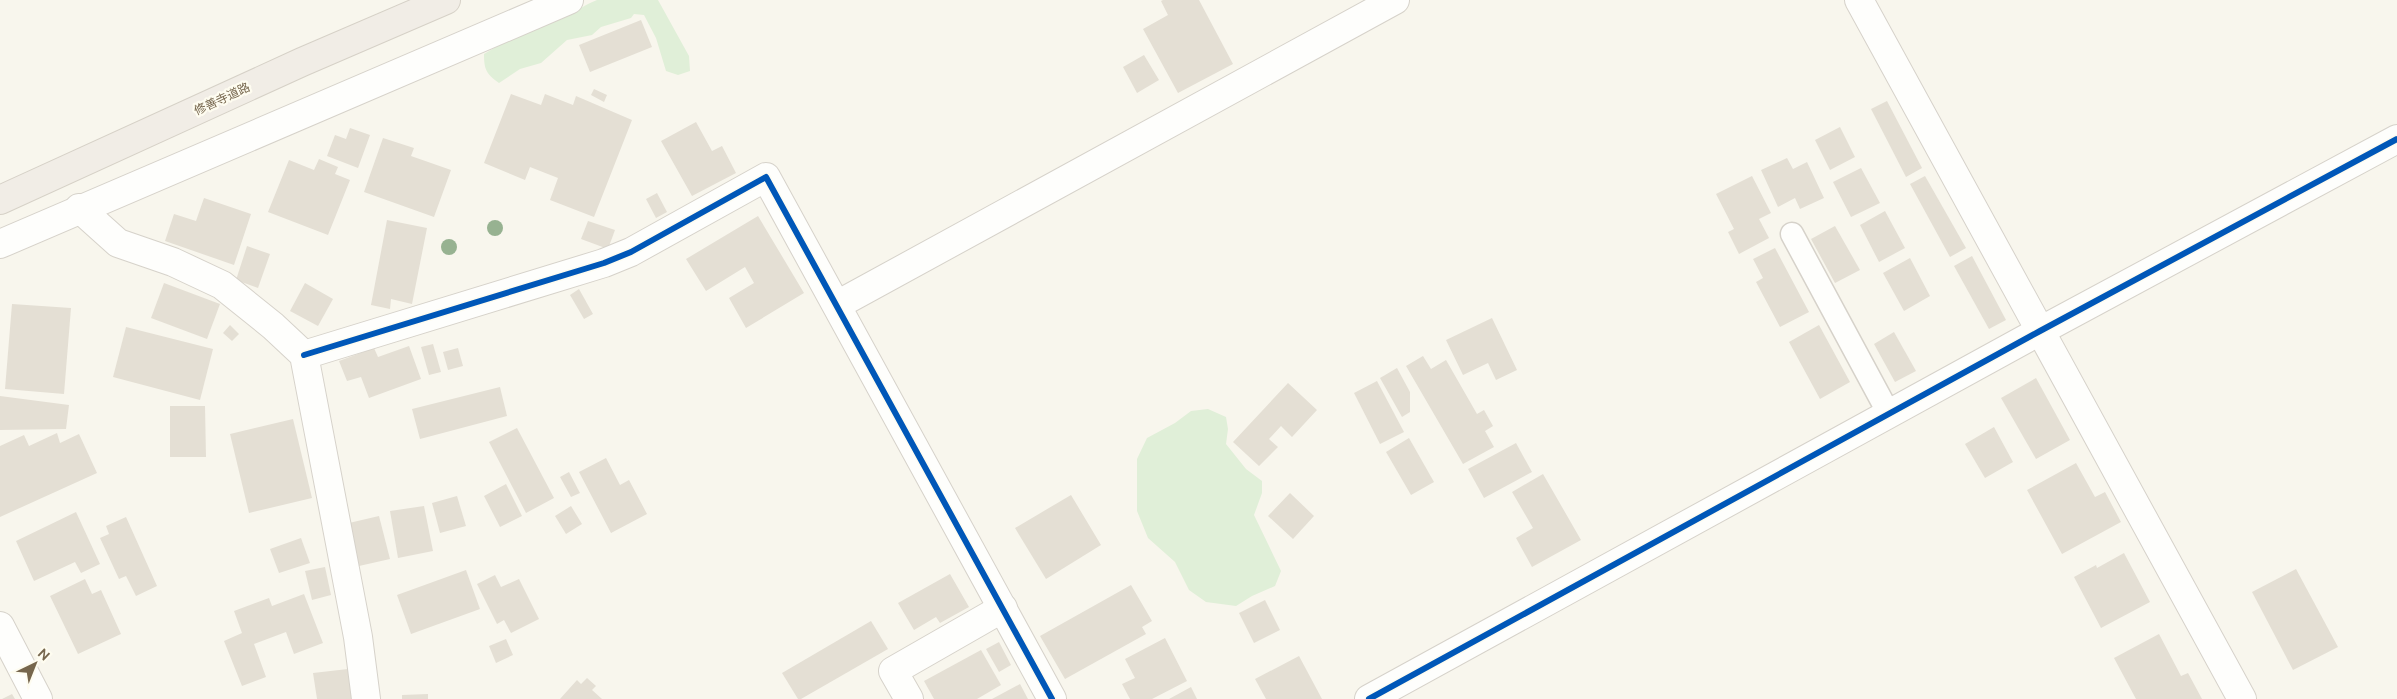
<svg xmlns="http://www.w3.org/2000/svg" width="2397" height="699" viewBox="0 0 2397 699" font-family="Ubuntu,'Noto Sans JP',sans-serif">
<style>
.green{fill:#e0efd8}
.building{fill:#e4dfd4}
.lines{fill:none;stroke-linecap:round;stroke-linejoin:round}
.service-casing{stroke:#d6d2ca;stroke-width:25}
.minor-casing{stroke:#d6d2ca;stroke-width:30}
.tertiary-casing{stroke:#d6d2ca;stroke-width:30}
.motorway-casing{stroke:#d6d1c7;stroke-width:30}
.service{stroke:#fefefc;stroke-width:22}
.minor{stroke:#fefefc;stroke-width:28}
.tertiary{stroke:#fefefc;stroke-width:28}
.motorway{stroke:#f1ede6;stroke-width:28}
.cycleway-casing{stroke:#fefcf0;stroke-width:9}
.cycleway{stroke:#0057b8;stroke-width:6}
.tree{fill:#97b291}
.labels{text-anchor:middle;stroke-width:4.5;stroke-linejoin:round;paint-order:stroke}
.street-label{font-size:12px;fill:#76664d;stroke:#fefcf0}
</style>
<rect width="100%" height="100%" fill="#f8f6ed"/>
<g class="green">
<path d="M597 0H658L689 56 690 71 678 75 666 71 656 38 644 15 634 14 631 18 601 27 592 35 567 40 541 63 520 69 499 83C486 74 484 69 484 54 510 37 539 28 566 16 577 11 586 4 597 0Z"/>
<path d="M1208 409 1226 417 1228 429 1226 444 1246 469 1262 481V493L1254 515 1281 571 1275 586 1252 596 1236 606 1206 602 1189 590 1175 562 1148 538 1137 511V459L1147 438 1175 423 1191 411Z"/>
</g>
<g class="building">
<path d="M1163 0H1199L1233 64 1178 93 1143 29 1168 15 1161 1Z"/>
<path d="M641 20 652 47 590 72 579 45Z"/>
<path d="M1144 55 1159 80 1137 93 1123 67Z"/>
<path d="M594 89 607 95 604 102 591 95Z"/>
<path d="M511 94 541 105 545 94 573 105 576 96 632 120 594 217 550 200 558 178 530 167 525 180 484 163Z"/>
<path d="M1887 101 1922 168 1906 177 1871 109Z"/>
<path d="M696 122 712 151 722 146 736 173 692 196 661 141Z"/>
<path d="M1840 127 1855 157 1830 170 1815 140Z"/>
<path d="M350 128 370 135 358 168 327 156 335 135 346 139Z"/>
<path d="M383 138 414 148 411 156 451 170 434 217 364 192Z"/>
<path d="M1787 158 1793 169 1807 162 1824 198 1800 209 1795 198 1778 207 1761 170Z"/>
<path d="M319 159 338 167 335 174 350 180 328 235 268 212 289 160 314 170Z"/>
<path d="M1861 168 1880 203 1851 217 1833 182Z"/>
<path d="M1752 176 1771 213 1759 219 1769 238 1739 254 1728 232 1734 229 1716 194Z"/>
<path d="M1925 176 1966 248 1950 257 1910 184Z"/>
<path d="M657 193 667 212 656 218 646 199Z"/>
<path d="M204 198 251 214 234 265 165 241 174 214 196 221Z"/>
<path d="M1885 211 1905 248 1879 262 1860 225Z"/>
<path d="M758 216 804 293 746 328 729 298 754 283 745 267 706 291 686 259Z"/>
<path d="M387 220 427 228 412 304 391 299 390 309 371 305Z"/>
<path d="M588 221 615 230 608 249 581 239Z"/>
<path d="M1835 226 1860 270 1835 283 1811 239Z"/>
<path d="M247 246 270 254 258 288 236 280Z"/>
<path d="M1775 248 1809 312 1780 327 1756 282 1763 278 1753 259Z"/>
<path d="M1972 256 2006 320 1989 329 1954 266Z"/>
<path d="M1910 258 1930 296 1904 311 1883 273Z"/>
<path d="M164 283 220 304 207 339 151 318Z"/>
<path d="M305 283 333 299 318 326 290 311Z"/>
<path d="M579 289 593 314 584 319 570 295Z"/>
<path d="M12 304 71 308 64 394 5 389Z"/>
<path d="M1492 318 1517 370 1496 380 1488 363 1463 375 1446 340Z"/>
<path d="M230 325 239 334 232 341 223 333Z"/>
<path d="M1819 325 1850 382 1820 399 1789 342Z"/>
<path d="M126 327 213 349 200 400 113 377Z"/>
<path d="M1894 332 1916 371 1895 382 1874 344Z"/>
<path d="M433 344 441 372 429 375 421 347Z"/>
<path d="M409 346 421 379 369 398 361 377 347 381 339 361 374 348 378 357Z"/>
<path d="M458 348 463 366 448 370 443 352Z"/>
<path d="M1423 356 1431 369 1446 360 1477 414 1484 410 1493 426 1485 431 1494 447 1463 464 1406 366Z"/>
<path d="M1397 368 1410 392V412L1402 417 1380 378Z"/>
<path d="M2036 378 2070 440 2036 459 2001 398Z"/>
<path d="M1377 381 1404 432 1380 444 1354 393Z"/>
<path d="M1288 383 1317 410 1292 437 1281 426 1269 439 1278 447 1259 466 1233 442Z"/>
<path d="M500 387 507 416 420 439 412 409Z"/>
<path d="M0 396 69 405 66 429 0 430Z"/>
<path d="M170 406H205L206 457H170Z"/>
<path d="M293 419 312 498 249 513 230 434Z"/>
<path d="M1994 427 2013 462 1985 478 1965 444Z"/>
<path d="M517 428 554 498 526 513 489 442Z"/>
<path d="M57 433 60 443 79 434 97 473 0 517V446L24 435 29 446Z"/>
<path d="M1409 438 1434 482 1411 495 1386 452Z"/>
<path d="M1516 443 1532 472 1484 498 1468 469Z"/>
<path d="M606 458 620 485 629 480 647 514 611 533 579 472Z"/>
<path d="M2076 463 2095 497 2105 492 2121 522 2062 554 2027 490Z"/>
<path d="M569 472 580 493 571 497 560 477Z"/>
<path d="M1543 474 1581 540 1532 567 1516 538 1533 528 1512 492Z"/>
<path d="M506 484 522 516 500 527 484 496Z"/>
<path d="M1290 493 1314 516 1293 539 1268 516Z"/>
<path d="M1071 495 1101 545 1046 579 1015 528Z"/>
<path d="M457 496 466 526 440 533 432 503Z"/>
<path d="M424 506 433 551 398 558 390 511Z"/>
<path d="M571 506 582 524 566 534 555 516Z"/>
<path d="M76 512 100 564 81 573 75 562 34 581 16 541Z"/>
<path d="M379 516 390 559 359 566 349 523Z"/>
<path d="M126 517 157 586 136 596 126 576 119 579 100 538 109 534 106 526Z"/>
<path d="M301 538 310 563 279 573 270 549Z"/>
<path d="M2124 553 2150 602 2101 628 2074 577 2096 565 2097 568Z"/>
<path d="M325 567 331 595 312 600 305 571Z"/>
<path d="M2296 569 2338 647 2293 670 2252 592Z"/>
<path d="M466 570 480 609 411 634 397 595Z"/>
<path d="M950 574 969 607 940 623 936 617 914 630 898 603Z"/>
<path d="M495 575 501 587 519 579 539 619 511 633 504 620 497 624 477 584Z"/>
<path d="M85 579 92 594 101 590 121 634 78 654 50 596Z"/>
<path d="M1131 585 1152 621 1142 627 1146 634 1065 679 1040 636Z"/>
<path d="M304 594 323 643 294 654 286 632 254 644 266 677 242 686 224 641 242 633 234 611 269 598 272 606Z"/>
<path d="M1265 600 1280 630 1254 643 1239 613Z"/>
<path d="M871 621 888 649 801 699H798L782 673Z"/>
<path d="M2159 634 2181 676 2188 673 2202 699H2136L2114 658Z"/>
<path d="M1165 638 1187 681 1152 699H1130L1122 684 1135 678 1125 659Z"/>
<path d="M506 639 513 655 496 663 489 646Z"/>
<path d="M999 642 1011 665 999 672 986 649Z"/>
<path d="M981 650 1001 685 977 699H934L924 681Z"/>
<path d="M1299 656 1322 699H1266L1255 679Z"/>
<path d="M348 669 352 699H317L313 673Z"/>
<path d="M587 678 596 686 592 690 602 699H560L577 680 581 684Z"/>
<path d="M1020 684 1028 699H992Z"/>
<path d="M1191 687 1197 699H1169Z"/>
<path d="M12 694 15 699H2Z"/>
<path d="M428 694V699H402V695Z"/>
</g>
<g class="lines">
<g class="service-casing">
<path id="service" d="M1792 234 1889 414"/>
</g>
<g class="minor-casing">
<g id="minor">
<path d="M1859 0 2242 699"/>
<path d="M79 208 118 243 173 262 222 285 273 326 304 355 358 637 366 699"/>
<path d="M0 244 569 0"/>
<path d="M837 305 1395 0"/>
<path d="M304 355 604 263 631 252 766 177 1052 699"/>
<path d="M0 626 38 699"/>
<path d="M909 699 893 671 1003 608"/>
</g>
</g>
<g class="tertiary-casing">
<path id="tertiary" d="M1369 699 2040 331 2397 139"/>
</g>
<g class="motorway-casing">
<path id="motorway" d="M0 200 302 62 446 0"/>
</g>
<use href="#service" class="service"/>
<use href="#minor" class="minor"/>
<use href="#tertiary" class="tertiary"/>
<use href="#motorway" class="motorway"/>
<g class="cycleway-casing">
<g id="cycleway">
<path d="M304 355 604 263 631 252 766 177 1052 699"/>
<path d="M1369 699 2040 331 2397 139"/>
</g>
</g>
<use href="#cycleway" class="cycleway"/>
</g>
<g class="tree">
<circle cx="495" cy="228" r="8"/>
<circle cx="449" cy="247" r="8"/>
</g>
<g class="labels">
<g class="street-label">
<text transform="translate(222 99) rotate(-25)" y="4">修善寺道路</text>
</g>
</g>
<g transform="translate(35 664) rotate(43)" stroke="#fefcf0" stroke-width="4" paint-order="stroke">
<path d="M0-4L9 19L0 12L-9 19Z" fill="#76664d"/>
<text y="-8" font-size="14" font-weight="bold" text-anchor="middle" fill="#76664d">N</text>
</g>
</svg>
